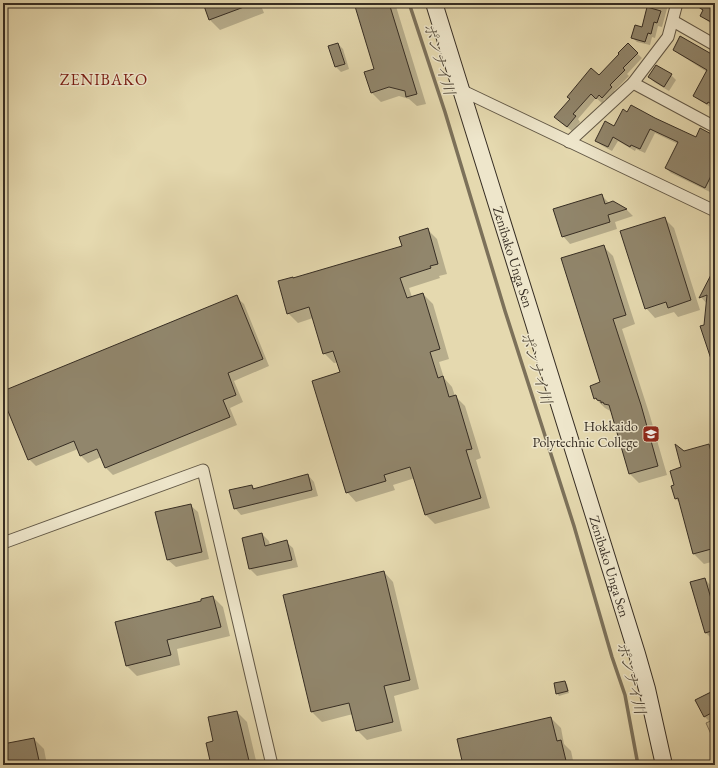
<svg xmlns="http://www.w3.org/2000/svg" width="718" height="768" viewBox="0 0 718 768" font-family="'EB Garamond','Noto Serif JP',serif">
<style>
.green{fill:#c7bc97;stroke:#7e745d}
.shadow{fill:#0003}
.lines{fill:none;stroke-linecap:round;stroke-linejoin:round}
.stream{stroke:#7c715a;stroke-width:3.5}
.building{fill:#91866c;stroke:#362d23}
.street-casing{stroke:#625846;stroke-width:13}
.secondary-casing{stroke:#362d23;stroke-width:18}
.street{stroke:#eee6cb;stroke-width:11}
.secondary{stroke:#eee6cb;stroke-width:16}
.labels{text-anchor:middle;stroke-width:3;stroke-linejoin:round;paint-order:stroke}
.street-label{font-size:14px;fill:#362d23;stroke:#eee6cb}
.poi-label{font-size:14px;fill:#362d23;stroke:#eee6cb;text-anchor:end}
.water-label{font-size:15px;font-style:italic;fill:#534a3a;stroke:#eee6cb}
.quarter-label{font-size:16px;letter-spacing:1px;fill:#7a1f14;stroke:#eee6cb}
</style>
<rect width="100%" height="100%" fill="#e5d9af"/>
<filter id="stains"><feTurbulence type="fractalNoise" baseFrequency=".005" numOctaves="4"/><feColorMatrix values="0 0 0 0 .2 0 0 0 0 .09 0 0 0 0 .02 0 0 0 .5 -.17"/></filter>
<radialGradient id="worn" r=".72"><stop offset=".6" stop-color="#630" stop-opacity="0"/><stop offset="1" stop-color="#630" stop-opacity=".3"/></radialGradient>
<path class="green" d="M715 719V743L706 723Z"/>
<g class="shadow">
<path d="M204 3H260L264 13 220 30 210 20Z"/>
<path d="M355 3H395L426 104 417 106 409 99 399 96 381 102 371 92 375 70Z"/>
<path d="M649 3H670L669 5H668L662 27 658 26 655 38 652 37 650 45 637 42 632 37 642 28Z"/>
<path d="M701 3H715V26L706 20 701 16 703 11 699 6Z"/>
<path d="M338 44 343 49 349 69 341 72 336 67 330 47Z"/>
<path d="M628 45 642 58 627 74 629 76 614 91 616 92 608 102 605 99 602 103 596 98 578 119 580 122 572 131 560 122Z"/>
<path d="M674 49 715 57V108L713 106 712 108 699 100 694 96 707 72 679 54Z"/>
<path d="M656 66 671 75 676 80 669 91 654 82 649 77Z"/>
<path d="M623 111 696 139 715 138V182L710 192 671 173 666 168 678 144 655 133 645 153 636 149 635 151 618 141 612 151 601 145 596 140 615 127Z"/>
<path d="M601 195 609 203 613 202 627 210 633 216 615 222 617 229 570 244 563 236Z"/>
<path d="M664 218 674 228 700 310 678 317 674 312 655 318 646 308Z"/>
<path d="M428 230 437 239 447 274 439 276 440 278 409 288 412 297 423 294 433 304 449 359 439 362 444 378 452 387 455 396 465 406 481 458 476 460 490 508 435 524 426 515 415 478 393 485 395 490 356 502 347 492 341 373 338 362 334 363 324 353 313 318 298 323 288 313 293 279 403 246Z"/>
<path d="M603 246 613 256 635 324 622 329 650 416 667 475 639 483 630 474 612 412 605 408 595 398 591 386 601 383Z"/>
<path d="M715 270V369L702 326 705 325 707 304 701 297Z"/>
<path d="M236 297 244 304 269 366 234 381 243 402 230 408 237 425 113 475 106 468 101 457 88 463 80 455 78 449 36 466 29 459 3 396V392Z"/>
<path d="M708 446 715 452V561L704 564 694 554 680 503 676 499 675 486 682 468 684 452Z"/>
<path d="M308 475 314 482 318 496 241 515 235 508 252 486 255 489Z"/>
<path d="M190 505 198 512 209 559 176 567 168 560Z"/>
<path d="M262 534 269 541 270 546 286 542 293 548 298 567 257 576 250 569 243 539Z"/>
<path d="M384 572 393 582 419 689 394 696 402 731 367 740 357 730 353 714 322 722 312 712 284 596Z"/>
<path d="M705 579 711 586 715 598V638L712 639 706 633Z"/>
<path d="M213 597 223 607 230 636 177 649 180 665 137 676 127 666 202 601Z"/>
<path d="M565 682 567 684 569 693 559 696 557 693Z"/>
<path d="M715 691V721L711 723 704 716Z"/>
<path d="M237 712 247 722 257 765H212L215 742Z"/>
<path d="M551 718 561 728 564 744 571 751 574 765H464Z"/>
<path d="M34 739 44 749 47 765H3V745Z"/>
</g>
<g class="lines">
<path class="stream" d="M409 3 445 112 505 311 574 526 612 657 625 695 638 765"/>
</g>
<g class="building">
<path d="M203 3H252V4L209 20Z"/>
<path d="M354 3H389L417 94 406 97 405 91 389 87 371 93 364 72 374 69Z"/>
<path d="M692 3H711L715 5V16L711 22 700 16 703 10Z"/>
<path d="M647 7 661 11 657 23 654 22 651 34 648 33 645 42 631 38 635 25 642 27Z"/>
<path d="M680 36 715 56V106L708 102 707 104 693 96 707 70 673 50Z"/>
<path d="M338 43 345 64 335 67 328 46Z"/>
<path d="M628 43 638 53 623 68 625 70 610 85 612 87 602 98 599 95 596 99 591 94 573 114 576 116 567 127 554 117 570 99 567 97 591 68 599 75 619 54 618 53Z"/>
<path d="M656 65 672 74 664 87 648 77Z"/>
<path d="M631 105 655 118 696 137 700 128 715 136V168L705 188 665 168 678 142 650 129 640 149 631 145 630 147 613 137 608 147 595 141 605 121 614 126 623 109 627 112Z"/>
<path d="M602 194 605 204 613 201 627 209 608 215 610 222 562 237 553 209Z"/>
<path d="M665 217 691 300 668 308 666 302 645 309 620 231Z"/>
<path d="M428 228 438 264 430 266 431 268 400 278 407 298 423 293 440 349 430 352 438 378 443 376 449 397 456 395 472 449 466 450 481 498 425 515 410 467 384 475 386 481 346 493 312 381 340 372 333 351 323 354 309 307 287 314 278 281 293 277V278L402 246 399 237Z"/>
<path d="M604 245 626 315 613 319 641 405 658 466 629 474 609 405 604 404 603 402 601 403V401L597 400 596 398 594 399 590 386 600 382 561 258Z"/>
<path d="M715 267V365H713L700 326 704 325 707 295 699 298Z"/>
<path d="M237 295 263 359 228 373 236 395 223 400 230 417 105 468 97 449 80 456 74 441 28 460 3 399V391Z"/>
<path d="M675 444 684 451 709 444 715 467V548L693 554 678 498 675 499 671 486 674 485 670 471 681 467Z"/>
<path d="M308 474 312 490 234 509 229 490 252 485 253 489Z"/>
<path d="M191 504 202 552 167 560 155 512Z"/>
<path d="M262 533 265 546 287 540 292 560 249 569 242 538Z"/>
<path d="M384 571 410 680 384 686 393 722 356 731 349 703 311 712 283 595Z"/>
<path d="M705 578 715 612V630L705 633 690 582Z"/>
<path d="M213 596 221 627 167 640 171 655 126 666 115 622 201 601V599Z"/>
<path d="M565 681 568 691 556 694 554 683Z"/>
<path d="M715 690V711L704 717 695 700Z"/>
<path d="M237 711 250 765H211L206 743 213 741 208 717Z"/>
<path d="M551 717 557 741 561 740 567 765H463L457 739Z"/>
<path d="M34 738 40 765H3V744Z"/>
</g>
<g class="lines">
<g class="street-casing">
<g id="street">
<path d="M673 21 715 45"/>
<path d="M633 83 715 127"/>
<path d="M461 90 715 211"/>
<path d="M569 142 633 83 668 37 677 3"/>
<path d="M3 543 203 470 272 765"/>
</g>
</g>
<g class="secondary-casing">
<g id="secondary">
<path id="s1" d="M434 3 637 654 647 689 664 765"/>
</g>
</g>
<use href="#street" class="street"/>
<use href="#secondary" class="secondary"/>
</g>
<defs>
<g id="university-square" transform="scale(0.9)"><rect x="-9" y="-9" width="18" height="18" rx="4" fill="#8f2418" stroke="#eee6cb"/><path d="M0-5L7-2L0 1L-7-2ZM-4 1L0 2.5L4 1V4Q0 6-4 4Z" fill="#fff"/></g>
</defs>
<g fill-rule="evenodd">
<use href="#university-square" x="651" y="434"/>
</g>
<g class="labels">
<g class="street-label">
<text dy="5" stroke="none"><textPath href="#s1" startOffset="266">Zenibako Unga Sen</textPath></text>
<text dy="5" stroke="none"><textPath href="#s1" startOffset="590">Zenibako Unga Sen</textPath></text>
</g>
<g class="poi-label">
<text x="638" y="431">Hokkaido<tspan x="638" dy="16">Polytechnic College</tspan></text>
</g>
<g class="water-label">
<text transform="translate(439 59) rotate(73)" y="5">ポンナイ川</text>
<text transform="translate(536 368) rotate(73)" y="5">ポンナイ川</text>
<text transform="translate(631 678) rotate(75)" y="5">ポンナイ川</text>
</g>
<g class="quarter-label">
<text x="104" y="85">ZENIBAKO</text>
</g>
</g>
<rect width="718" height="768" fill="none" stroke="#e5d9af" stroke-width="16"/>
<rect x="4" y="4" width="710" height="760" fill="none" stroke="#362d23" stroke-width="2"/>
<rect x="8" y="8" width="702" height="752" fill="none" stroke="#362d23"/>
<rect width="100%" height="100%" filter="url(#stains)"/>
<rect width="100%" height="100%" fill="url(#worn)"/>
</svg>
